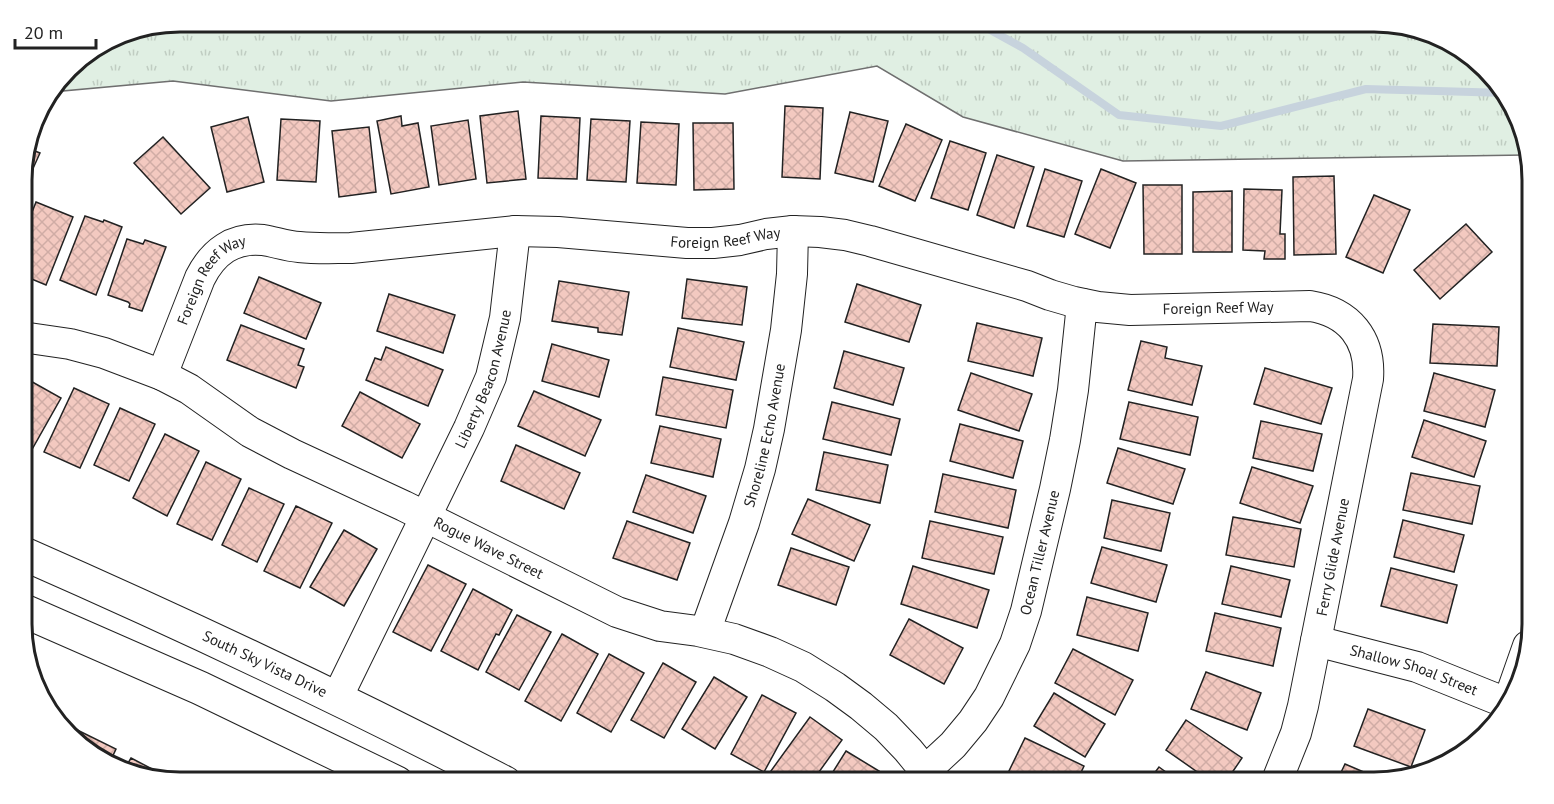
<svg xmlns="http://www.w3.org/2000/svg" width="1554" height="804" viewBox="0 0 1554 804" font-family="'PT Sans',sans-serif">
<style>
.grass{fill:url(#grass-tufts);stroke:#6f6f6f;stroke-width:1.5}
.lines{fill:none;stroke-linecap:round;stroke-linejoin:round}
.stream{stroke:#c7d3dd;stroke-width:8}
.building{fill:url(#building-cross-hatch);stroke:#222;stroke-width:1.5}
.minor-casing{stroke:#222;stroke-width:32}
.major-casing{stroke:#222;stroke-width:35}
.minor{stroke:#fff;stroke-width:30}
.major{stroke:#fff;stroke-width:33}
.labels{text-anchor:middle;stroke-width:4.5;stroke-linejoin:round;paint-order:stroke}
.street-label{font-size:15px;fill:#222;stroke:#fff}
.rim{fill:none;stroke:#222;stroke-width:3}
</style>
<defs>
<pattern id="grass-tufts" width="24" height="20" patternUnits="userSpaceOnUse" patternTransform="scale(1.5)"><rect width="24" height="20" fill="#e0efe3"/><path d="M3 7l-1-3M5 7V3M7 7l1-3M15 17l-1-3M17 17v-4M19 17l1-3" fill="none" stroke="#c0cdc2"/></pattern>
<pattern id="building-cross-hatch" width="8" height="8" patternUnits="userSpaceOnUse" patternTransform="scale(1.5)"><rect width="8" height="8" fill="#f3c9c0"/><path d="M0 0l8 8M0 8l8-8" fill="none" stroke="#d0aca5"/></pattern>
</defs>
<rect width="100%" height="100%" fill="#fff"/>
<path class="grass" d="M180 21H1374L1445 38 1506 91 1530 155 1123 161 963 117 877 66 725 94 523 82 331 101 173 81 51 92 75 61 119 33Z"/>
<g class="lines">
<g class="stream">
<path d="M974 21 1023 48 1119 115 1221 126 1366 89 1507 93"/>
<path d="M132 31 246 21"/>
</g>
</g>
<g class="building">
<path d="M785 106 823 108 820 179 782 177Z"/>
<path d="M518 111 526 179 487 183 480 116Z"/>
<path d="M850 112 888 121 873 182 835 173Z"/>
<path d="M401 116 402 126 418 123 429 187 391 194 377 121Z"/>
<path d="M541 116 580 118 577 179 538 178Z"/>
<path d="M248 117 264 182 227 192 211 127Z"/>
<path d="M281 119 320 121 316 182 277 180Z"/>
<path d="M591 119 630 121 626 182 587 180Z"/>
<path d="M468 120 476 179 439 185 431 126Z"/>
<path d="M641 122 679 124 676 185 637 183Z"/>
<path d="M693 123H733L734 189 694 190Z"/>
<path d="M906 124 942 140 915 201 879 186Z"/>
<path d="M369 127 376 192 339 197 332 131Z"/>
<path d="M163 137 210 188 181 214 134 163Z"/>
<path d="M950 141 986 153 968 210 931 198Z"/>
<path d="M27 148 40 153 21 195V169Z"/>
<path d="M997 155 1034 167 1014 228 977 215Z"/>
<path d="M1045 169 1082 181 1064 237 1027 226Z"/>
<path d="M1101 169 1136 183 1110 248 1075 234Z"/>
<path d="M1334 176 1336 254 1294 255 1293 177Z"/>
<path d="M1143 185H1182V254H1144Z"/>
<path d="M1244 189 1282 190 1280 234H1285V259H1264L1265 251 1243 250Z"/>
<path d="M1232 191V252H1193V192Z"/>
<path d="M1374 195 1410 210 1383 273 1346 257Z"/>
<path d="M36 202 73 217 46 285 22 275V238Z"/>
<path d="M85 216 103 222 104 220 122 227 96 295 60 280Z"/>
<path d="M1466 224 1492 252 1440 299 1414 270Z"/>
<path d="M127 239 143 244 145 240 166 247 142 311 129 307 130 304 128 302 108 295Z"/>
<path d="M259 277 321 303 306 339 244 313Z"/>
<path d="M687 279 747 287 742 325 682 318Z"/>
<path d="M559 281 629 292 622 335 598 332V328L552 321Z"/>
<path d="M857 284 921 305 909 342 845 322Z"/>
<path d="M389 294 455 315 443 353 377 331Z"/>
<path d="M977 323 1042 338 1033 376 968 361Z"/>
<path d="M1433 324 1499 327 1497 366 1430 363Z"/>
<path d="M241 325 304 349 298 365 304 367 296 388 227 360Z"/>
<path d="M678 328 744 342 736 380 670 367Z"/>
<path d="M1141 341 1167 347 1165 358 1202 366 1192 405 1128 390Z"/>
<path d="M552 344 609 360 599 397 542 381Z"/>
<path d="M386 347 443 370 428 406 366 380 375 358 381 360Z"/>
<path d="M844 351 904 368 893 405 834 388Z"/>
<path d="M1265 368 1332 388 1321 424 1254 404Z"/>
<path d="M971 373 1032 394 1019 431 958 410Z"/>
<path d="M1434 373 1495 390 1485 427 1424 411Z"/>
<path d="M663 377 733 390 726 428 656 415Z"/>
<path d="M27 379 61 398 26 460 22 458V388Z"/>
<path d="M74 388 109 404 80 468 44 452Z"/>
<path d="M534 391 601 420 585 456 518 426Z"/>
<path d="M360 392 420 424 402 458 342 426Z"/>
<path d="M832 402 900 419 891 455 823 439Z"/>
<path d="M1129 402 1198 417 1190 455 1120 439Z"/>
<path d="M120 408 155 424 129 481 94 465Z"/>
<path d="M1424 420 1486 441 1474 477 1412 457Z"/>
<path d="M1261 421 1322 434 1313 471 1253 458Z"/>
<path d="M960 424 1023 441 1013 478 950 461Z"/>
<path d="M660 426 721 439 713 477 651 463Z"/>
<path d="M165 434 199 451 167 516 133 498Z"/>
<path d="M516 445 580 473 564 509 501 481Z"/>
<path d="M1118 448 1185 469 1173 504 1107 483Z"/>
<path d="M824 452 888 465 880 503 816 490Z"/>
<path d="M206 462 241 479 212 540 177 524Z"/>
<path d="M1252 467 1313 486 1300 523 1240 503Z"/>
<path d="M1411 473 1480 486 1472 524 1403 510Z"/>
<path d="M943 474 1016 490 1008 528 935 512Z"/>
<path d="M646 475 706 496 693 533 633 512Z"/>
<path d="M249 488 284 504 257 562 222 545Z"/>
<path d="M808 499 870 525 854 561 792 534Z"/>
<path d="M1112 500 1170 513 1161 551 1104 538Z"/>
<path d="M296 506 332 523 300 588 264 571Z"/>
<path d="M1233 517 1301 529 1294 567 1226 555Z"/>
<path d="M1403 520 1464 535 1454 572 1394 557Z"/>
<path d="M627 521 690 543 677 580 613 558Z"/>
<path d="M930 521 1003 537 994 574 922 558Z"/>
<path d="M344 530 377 549 344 606 310 587Z"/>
<path d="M1102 547 1167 565 1156 602 1091 583Z"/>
<path d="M791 548 849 567 836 605 778 585Z"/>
<path d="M428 565 466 584 431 651 393 632Z"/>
<path d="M913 566 989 590 977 628 901 604Z"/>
<path d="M1231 566 1290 580 1281 617 1222 604Z"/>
<path d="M1391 568 1457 585 1447 623 1381 606Z"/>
<path d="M473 589 512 610 499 635 496 634 478 670 441 651Z"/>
<path d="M1087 597 1148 613 1138 651 1077 635Z"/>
<path d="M1215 613 1281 628 1273 666 1206 651Z"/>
<path d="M517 615 551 632 519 690 486 672Z"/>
<path d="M909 619 963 648 944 684 890 655Z"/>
<path d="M562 634 598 654 561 721 525 701Z"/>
<path d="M1073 649 1133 680 1115 715 1055 683Z"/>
<path d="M609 654 644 673 611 732 577 713Z"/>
<path d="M663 663 696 682 664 738 631 720Z"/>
<path d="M1206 672 1261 693 1247 730 1191 709Z"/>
<path d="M714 677 747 697 715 749 682 729Z"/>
<path d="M1054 693 1105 724 1085 757 1034 726Z"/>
<path d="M762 695 796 713 764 772 731 754Z"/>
<path d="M1368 709 1425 730 1411 767 1354 746Z"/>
<path d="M810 717 842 740 811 783H779L768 775Z"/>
<path d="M1186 720 1242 758 1225 783H1213L1166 750Z"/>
<path d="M61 722 116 749 108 766 60 724Z"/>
<path d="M1025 738 1084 766 1076 783H1029L1008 773Z"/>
<path d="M846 751 879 771 871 783H826Z"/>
<path d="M131 758 177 782 124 770Z"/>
<path d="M1345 764 1387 782 1336 783Z"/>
<path d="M1159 767 1181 783H1147Z"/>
</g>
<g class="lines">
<g class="minor-casing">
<g id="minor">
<path id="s1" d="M22 337 70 344 104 353 162 375 189 389 250 432 292 454 404 506 617 612 660 626 698 631 734 639 770 652 803 667 835 687 861 706 886 727 908 750 935 783"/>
<path id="s2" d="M162 375 200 278C213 252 233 237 263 240 275 242 287 246 299 247 317 249 334 248 351 248L515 231 558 232 687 243H713L740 240 766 234 793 231 820 232 845 235 870 241 1027 286 1050 295 1074 302 1098 307 1130 310 1310 306C1349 312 1371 339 1368 379L1303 706 1296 733 1276 783"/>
<path id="s3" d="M705 632 744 523 760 469 769 429 786 330 792 274 793 231"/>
<path id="s4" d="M1316 641 1417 667 1509 704"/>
<path id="s5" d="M337 698 469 428 491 377 505 318 515 231"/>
<path d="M1508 703 1528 646"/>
<path id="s6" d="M925 771 953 745 973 721 989 697 1015 644 1026 611 1055 489 1065 440 1073 390 1082 304"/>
</g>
</g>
<g class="major-casing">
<g id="major">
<path id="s7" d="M22 553C186 625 347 701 505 783"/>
<path d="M22 610 200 688 397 783"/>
</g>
</g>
<use href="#minor" class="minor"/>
<use href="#major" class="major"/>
</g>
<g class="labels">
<g class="street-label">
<text dy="5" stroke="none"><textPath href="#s2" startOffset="648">Foreign Reef Way</textPath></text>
<text dy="5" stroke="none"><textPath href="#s2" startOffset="110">Foreign Reef Way</textPath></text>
<text dy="5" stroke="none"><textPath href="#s2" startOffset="1152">Foreign Reef Way</textPath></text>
<text dy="5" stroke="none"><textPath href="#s5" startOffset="352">Liberty Beacon Avenue</textPath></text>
<text dy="5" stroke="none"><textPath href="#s3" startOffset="206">Shoreline Echo Avenue</textPath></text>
<text dy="5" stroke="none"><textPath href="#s1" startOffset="516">Rogue Wave Street</textPath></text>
<text dy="5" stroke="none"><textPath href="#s6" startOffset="252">Ocean Tiller Avenue</textPath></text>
<text transform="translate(1333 557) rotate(-79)" y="5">Ferry Glide Avenue</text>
<text dy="5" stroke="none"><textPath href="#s7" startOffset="267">South Sky Vista Drive</textPath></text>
<text dy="5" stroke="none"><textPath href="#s4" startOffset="102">Shallow Shoal Street</textPath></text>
</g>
</g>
<path d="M0 0H1554V804H0ZM180 32H1374A148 148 0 0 1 1522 180V624A148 148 0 0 1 1374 772H180A148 148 0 0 1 32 624V180A148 148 0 0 1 180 32Z" fill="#fff" fill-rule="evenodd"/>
<path class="rim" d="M180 32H1374A148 148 0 0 1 1522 180V624A148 148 0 0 1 1374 772H180A148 148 0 0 1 32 624V180A148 148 0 0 1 180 32Z"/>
<path d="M15 39v9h81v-9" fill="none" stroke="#222222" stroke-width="3"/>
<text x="24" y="39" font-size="18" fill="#222222" stroke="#ffffff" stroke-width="4.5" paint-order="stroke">20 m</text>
</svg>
